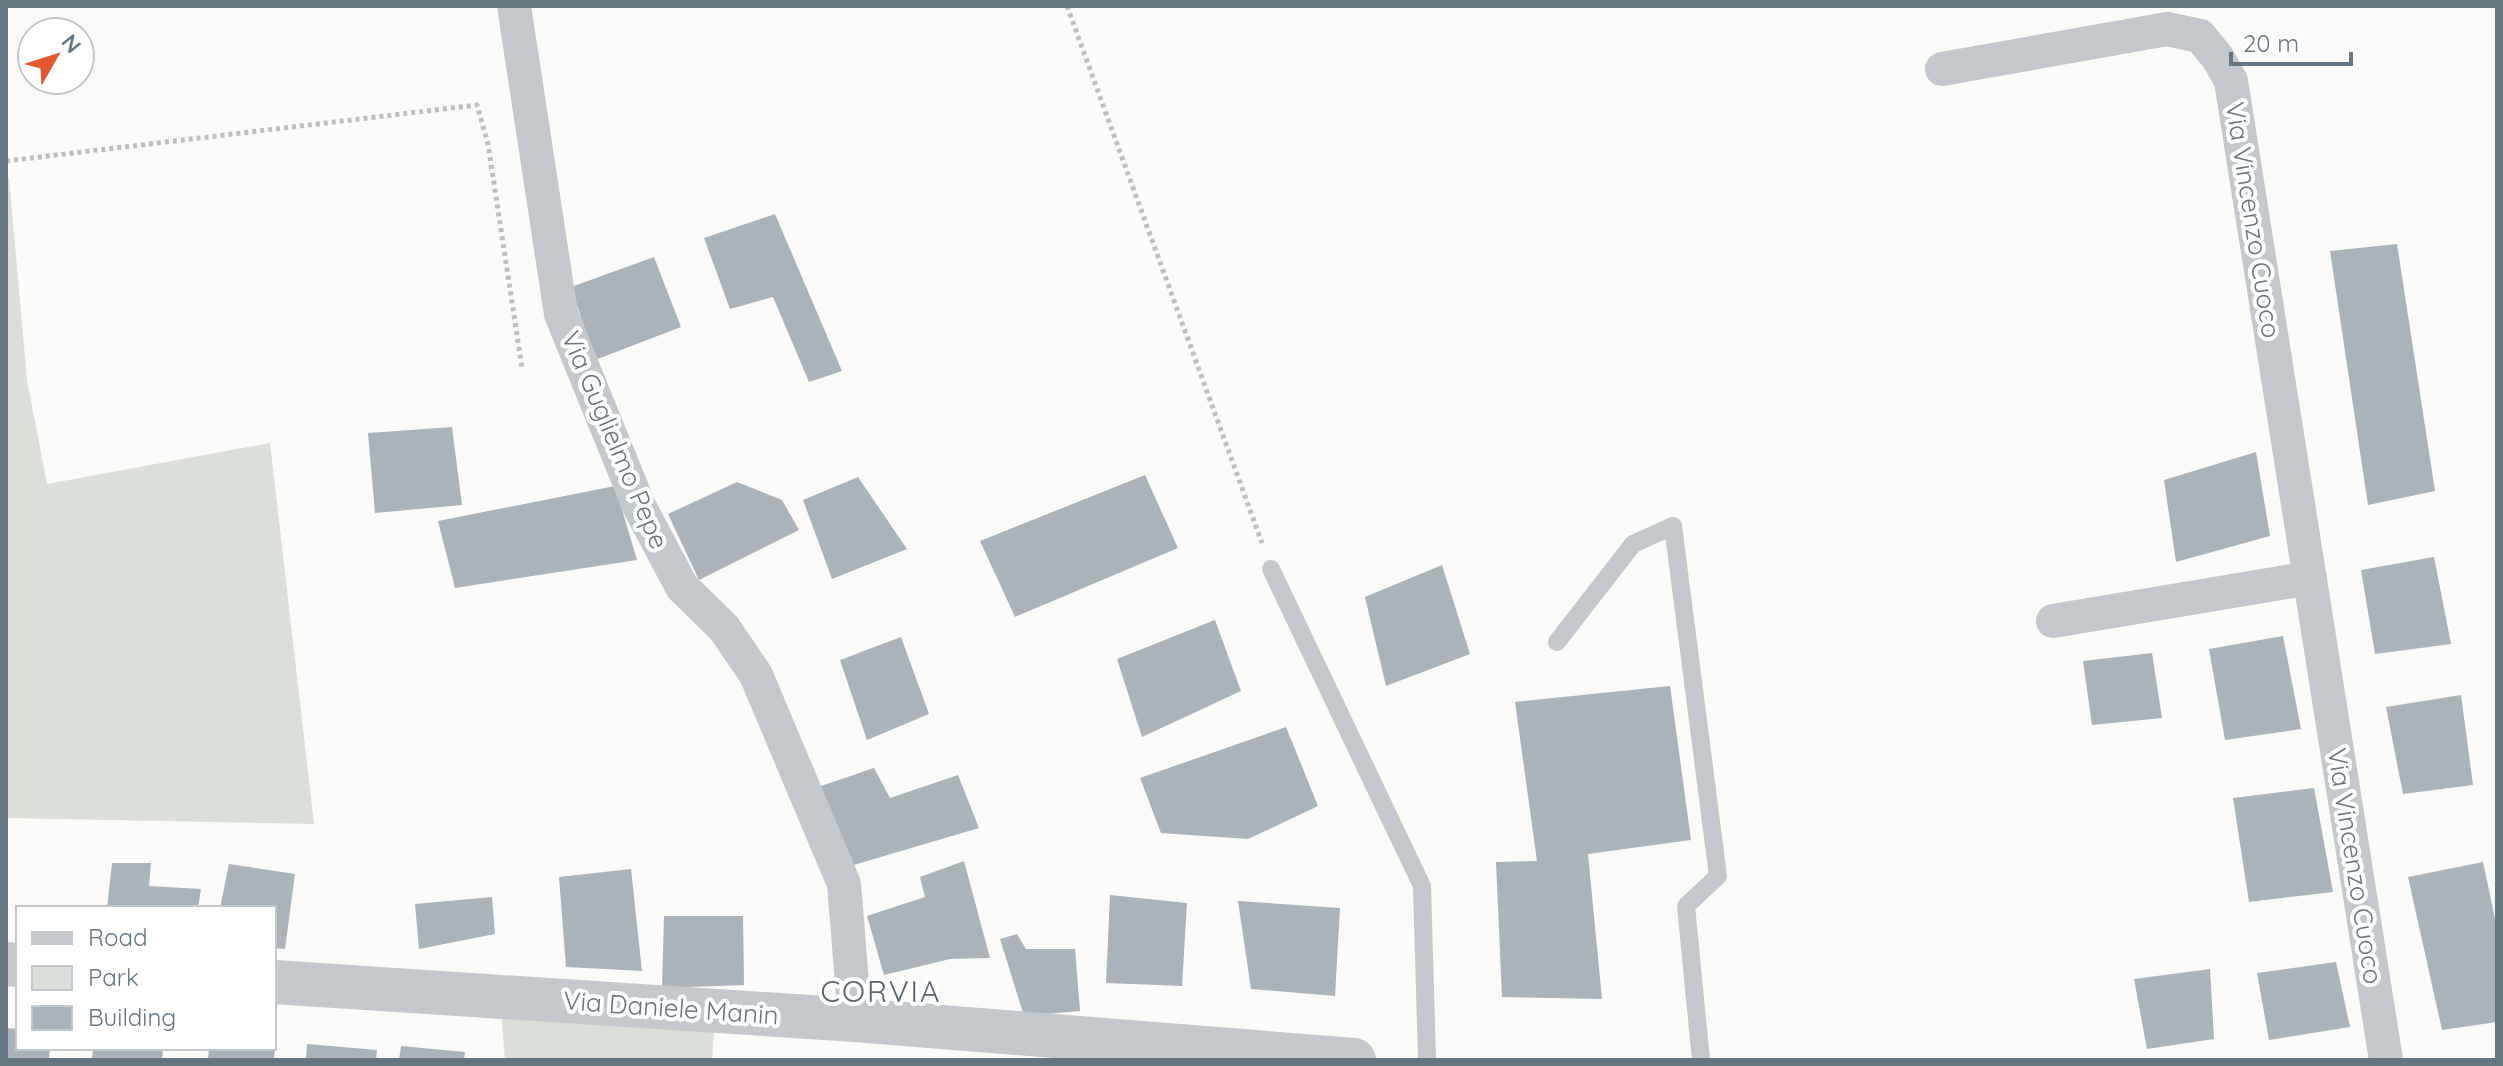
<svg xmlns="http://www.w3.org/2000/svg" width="2503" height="1066" viewBox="0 0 2503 1066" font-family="Quicksand,sans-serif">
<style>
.green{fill:#dadfd7}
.building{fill:#aab3b9}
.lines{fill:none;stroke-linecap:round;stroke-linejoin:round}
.path{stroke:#bbbfc2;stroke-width:5;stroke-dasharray:4 4;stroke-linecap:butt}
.service{stroke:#c3c8cc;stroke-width:18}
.minor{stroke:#c3c8cc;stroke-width:34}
.tertiary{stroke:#c3c8cc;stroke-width:44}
.labels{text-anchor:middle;stroke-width:8;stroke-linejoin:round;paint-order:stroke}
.street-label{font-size:26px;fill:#657683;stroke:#fff}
.quarter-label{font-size:30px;letter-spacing:2px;fill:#57646e;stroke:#fff}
</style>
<rect width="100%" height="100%" fill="#fafaf8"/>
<g class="green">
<path d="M9 178 27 380 47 484 270 443 314 824 6 818V179Z"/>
<path d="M500 1000 715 1014 712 1060H505Z"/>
</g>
<g class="building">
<path d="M775 214 842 371 809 382 773 297 730 309 704 238Z"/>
<path d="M2397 244 2435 491 2368 505 2330 251Z"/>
<path d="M654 257 681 327 595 360 571 287Z"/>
<path d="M452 427 462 505 375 513 368 433Z"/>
<path d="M2256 452 2270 536 2176 562 2164 480Z"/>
<path d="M1145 475 1178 548 1015 617 980 541Z"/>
<path d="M858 477 907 549 832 579 803 500Z"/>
<path d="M737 482 782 500 799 530 699 580 668 514Z"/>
<path d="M615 486 637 560 455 588 438 521Z"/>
<path d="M2434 557 2451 644 2375 654 2361 570Z"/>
<path d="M1442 565 1470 654 1386 686 1365 597Z"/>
<path d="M1215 620 1241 691 1142 737 1117 659Z"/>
<path d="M2283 636 2301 729 2225 740 2209 649Z"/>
<path d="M901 637 929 714 867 740 840 660Z"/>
<path d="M2152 653 2162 718 2092 725 2083 661Z"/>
<path d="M1670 686 1691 840 1588 854 1602 999 1502 997 1496 862 1537 861 1515 702Z"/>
<path d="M2461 695 2473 785 2403 794 2386 707Z"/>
<path d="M1286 727 1318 806 1248 839 1161 833 1140 778Z"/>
<path d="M874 768 890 798 958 775 979 828 847 867 818 787Z"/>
<path d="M2314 788 2333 892 2249 902 2233 798Z"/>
<path d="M964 861 990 958 950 959 884 975 867 916 925 897 920 877Z"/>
<path d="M2483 862 2497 928V1022L2442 1030 2408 877Z"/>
<path d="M112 863H151L149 886 201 889 198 908H107Z"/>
<path d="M229 864 295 874 285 949 274 948V908H220Z"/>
<path d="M631 869 642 971 566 967 559 877Z"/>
<path d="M1110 895 1187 903 1182 986 1106 983Z"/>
<path d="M492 897 495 934 419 949 415 904Z"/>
<path d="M1238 901 1340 908 1335 996 1251 989Z"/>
<path d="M664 916H743L744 985 662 988Z"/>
<path d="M1017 934 1026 949H1075L1080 1011 1024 1016 1000 939Z"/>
<path d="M2336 962 2350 1027 2269 1040 2257 973Z"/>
<path d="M2210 969 2214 1039 2147 1049 2134 979Z"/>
<path d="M6 1028 18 1029V1048H50L49 1060H6Z"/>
<path d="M307 1044 377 1050 376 1060H306Z"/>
<path d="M401 1046 465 1052 464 1060H399Z"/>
<path d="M93 1048H163L162 1060H92Z"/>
<path d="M209 1048H275L274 1060H208Z"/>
</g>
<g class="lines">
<g class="path">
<path d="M1067 6 1262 543"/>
<path d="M6 161 477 105 488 144 522 368"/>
</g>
<g class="service">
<path d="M1271 569 1422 886 1427 1060"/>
<path d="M1557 642 1633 544 1673 526 1718 876 1686 906 1701 1060"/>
</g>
<g class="minor">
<path d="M514 6 561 314 639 506 682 587 724 628 756 675 844 884 855 1020"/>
<path d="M1942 69 2167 29 2200 36 2218 58 2231 81 2386 1060"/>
<path d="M2053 621 2310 578"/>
</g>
<g class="tertiary">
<path d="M6 964 18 965"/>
<path d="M274 982 855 1020 1354 1060"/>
</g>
</g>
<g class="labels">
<g class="street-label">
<text transform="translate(2253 220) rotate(81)" y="9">Via Vincenzo Cuoco</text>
<text transform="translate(615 440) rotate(67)" y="9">Via Guglielmo Pepe</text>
<text transform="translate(2355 866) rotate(81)" y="9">Via Vincenzo Cuoco</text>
<text transform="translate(671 1008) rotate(4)" y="9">Via Daniele Manin</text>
</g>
<g class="quarter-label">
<text x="881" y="1002">CORVIA</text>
</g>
</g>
<rect width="2503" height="1066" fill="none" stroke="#657683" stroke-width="16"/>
<rect x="16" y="906" width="260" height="144" fill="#ffffff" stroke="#c1c8cd" stroke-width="2"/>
<rect x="32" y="932" width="40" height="12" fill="#c3c8cc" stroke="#c1c8cd" stroke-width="2"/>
<text x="88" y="946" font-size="24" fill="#657683">Road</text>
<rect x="32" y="966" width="40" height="24" fill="#dadfd7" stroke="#c1c8cd" stroke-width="2"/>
<text x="88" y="986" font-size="24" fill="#657683">Park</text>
<rect x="32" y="1006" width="40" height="24" fill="#aab3b9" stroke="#c1c8cd" stroke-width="2"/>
<text x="88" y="1026" font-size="24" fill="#657683">Building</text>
<g transform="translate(56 56) rotate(51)"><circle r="38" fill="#ffffff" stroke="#c1c8cd" stroke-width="2"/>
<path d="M0-6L14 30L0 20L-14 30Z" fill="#e4572e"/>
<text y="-12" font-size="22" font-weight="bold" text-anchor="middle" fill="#657683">N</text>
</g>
<path d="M2231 52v12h120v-12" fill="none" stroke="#657683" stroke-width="4"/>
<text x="2243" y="52" font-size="24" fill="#657683" stroke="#ffffff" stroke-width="6" paint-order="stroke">20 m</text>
</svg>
